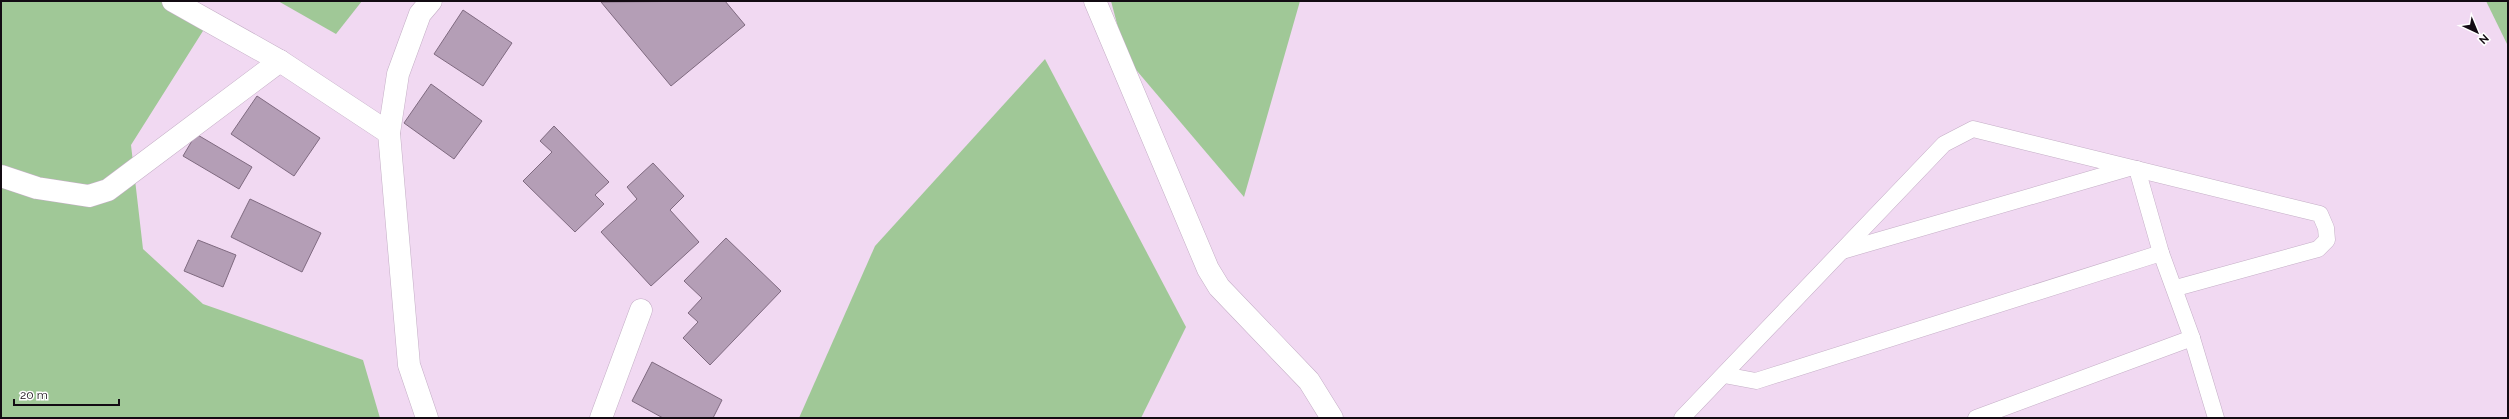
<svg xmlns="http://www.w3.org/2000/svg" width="2509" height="419" viewBox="0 0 2509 419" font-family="Raleway,sans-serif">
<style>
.green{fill:#a0c897}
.building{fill:#b49eb6;stroke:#7f6a80}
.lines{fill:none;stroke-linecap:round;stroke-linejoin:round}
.service-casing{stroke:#c4aec6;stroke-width:17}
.minor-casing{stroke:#c4aec6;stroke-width:23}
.service{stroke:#fff;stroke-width:16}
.minor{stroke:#fff;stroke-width:22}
</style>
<rect width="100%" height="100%" fill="#f1d9f2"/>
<g class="green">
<path d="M1 1H170L208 23 131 145 143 249 203 304 363 360 380 418H1Z"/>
<path d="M278 1H362L336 34Z"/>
<path d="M1111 1H1300L1244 197 1126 58Z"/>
<path d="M2486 1H2508V46Z"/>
<path d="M1045 59 1186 327 1141 418H799L875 246Z"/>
</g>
<g class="building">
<path d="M725 1 745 25 671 86 601 2Z"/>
<path d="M463 10 512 43 483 86 434 54Z"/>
<path d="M431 84 482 121 454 159 404 123Z"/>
<path d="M257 96 320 138 294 176 231 134Z"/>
<path d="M554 126 609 182 595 195 604 204 575 232 523 181 552 152 540 141Z"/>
<path d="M196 134 252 167 239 189 183 156Z"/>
<path d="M653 163 684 196 670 210 699 242 651 286 601 232 637 199 627 187Z"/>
<path d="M250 199 321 233 302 272 231 237Z"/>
<path d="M726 238 781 291 710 365 683 338 698 322 688 313 702 298 684 281Z"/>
<path d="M198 240 236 255 223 287 184 271Z"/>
<path d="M652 362 722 400 713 418H663L632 401Z"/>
</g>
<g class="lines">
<g class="service-casing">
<g id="service">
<path d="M2137 169 2161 253 2192 338 2216 418"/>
<path d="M1842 251 2129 168"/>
<path d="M1724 375 1756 381 2161 253"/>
<path d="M1682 418 1944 144 1973 129 2320 214 2326 228 2327 240 2318 249 2176 288"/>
<path d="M1976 418 2192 338"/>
</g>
</g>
<g class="minor-casing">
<g id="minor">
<path d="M173 1 280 61 389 133"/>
<path d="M1095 1 1208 269 1219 287 1309 381 1332 418"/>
<path d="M1 176 37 188 89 196 108 190 280 61"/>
<path d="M427 418 409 365 389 133 398 74 420 14 431 1"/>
<path d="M601 418 641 310"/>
</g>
</g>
<use href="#service" class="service"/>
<use href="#minor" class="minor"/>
</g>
<rect width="2509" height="419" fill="none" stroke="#130b13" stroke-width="4"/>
<g transform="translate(2477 32) rotate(136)" stroke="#ffffff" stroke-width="3" paint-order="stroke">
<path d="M0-3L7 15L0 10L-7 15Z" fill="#130b13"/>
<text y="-6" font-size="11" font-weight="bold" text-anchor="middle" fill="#130b13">N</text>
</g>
<path d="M14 399v6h105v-6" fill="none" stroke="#130b13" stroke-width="2"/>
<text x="20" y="399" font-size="12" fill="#130b13" stroke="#ffffff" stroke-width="3" paint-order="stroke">20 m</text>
</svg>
